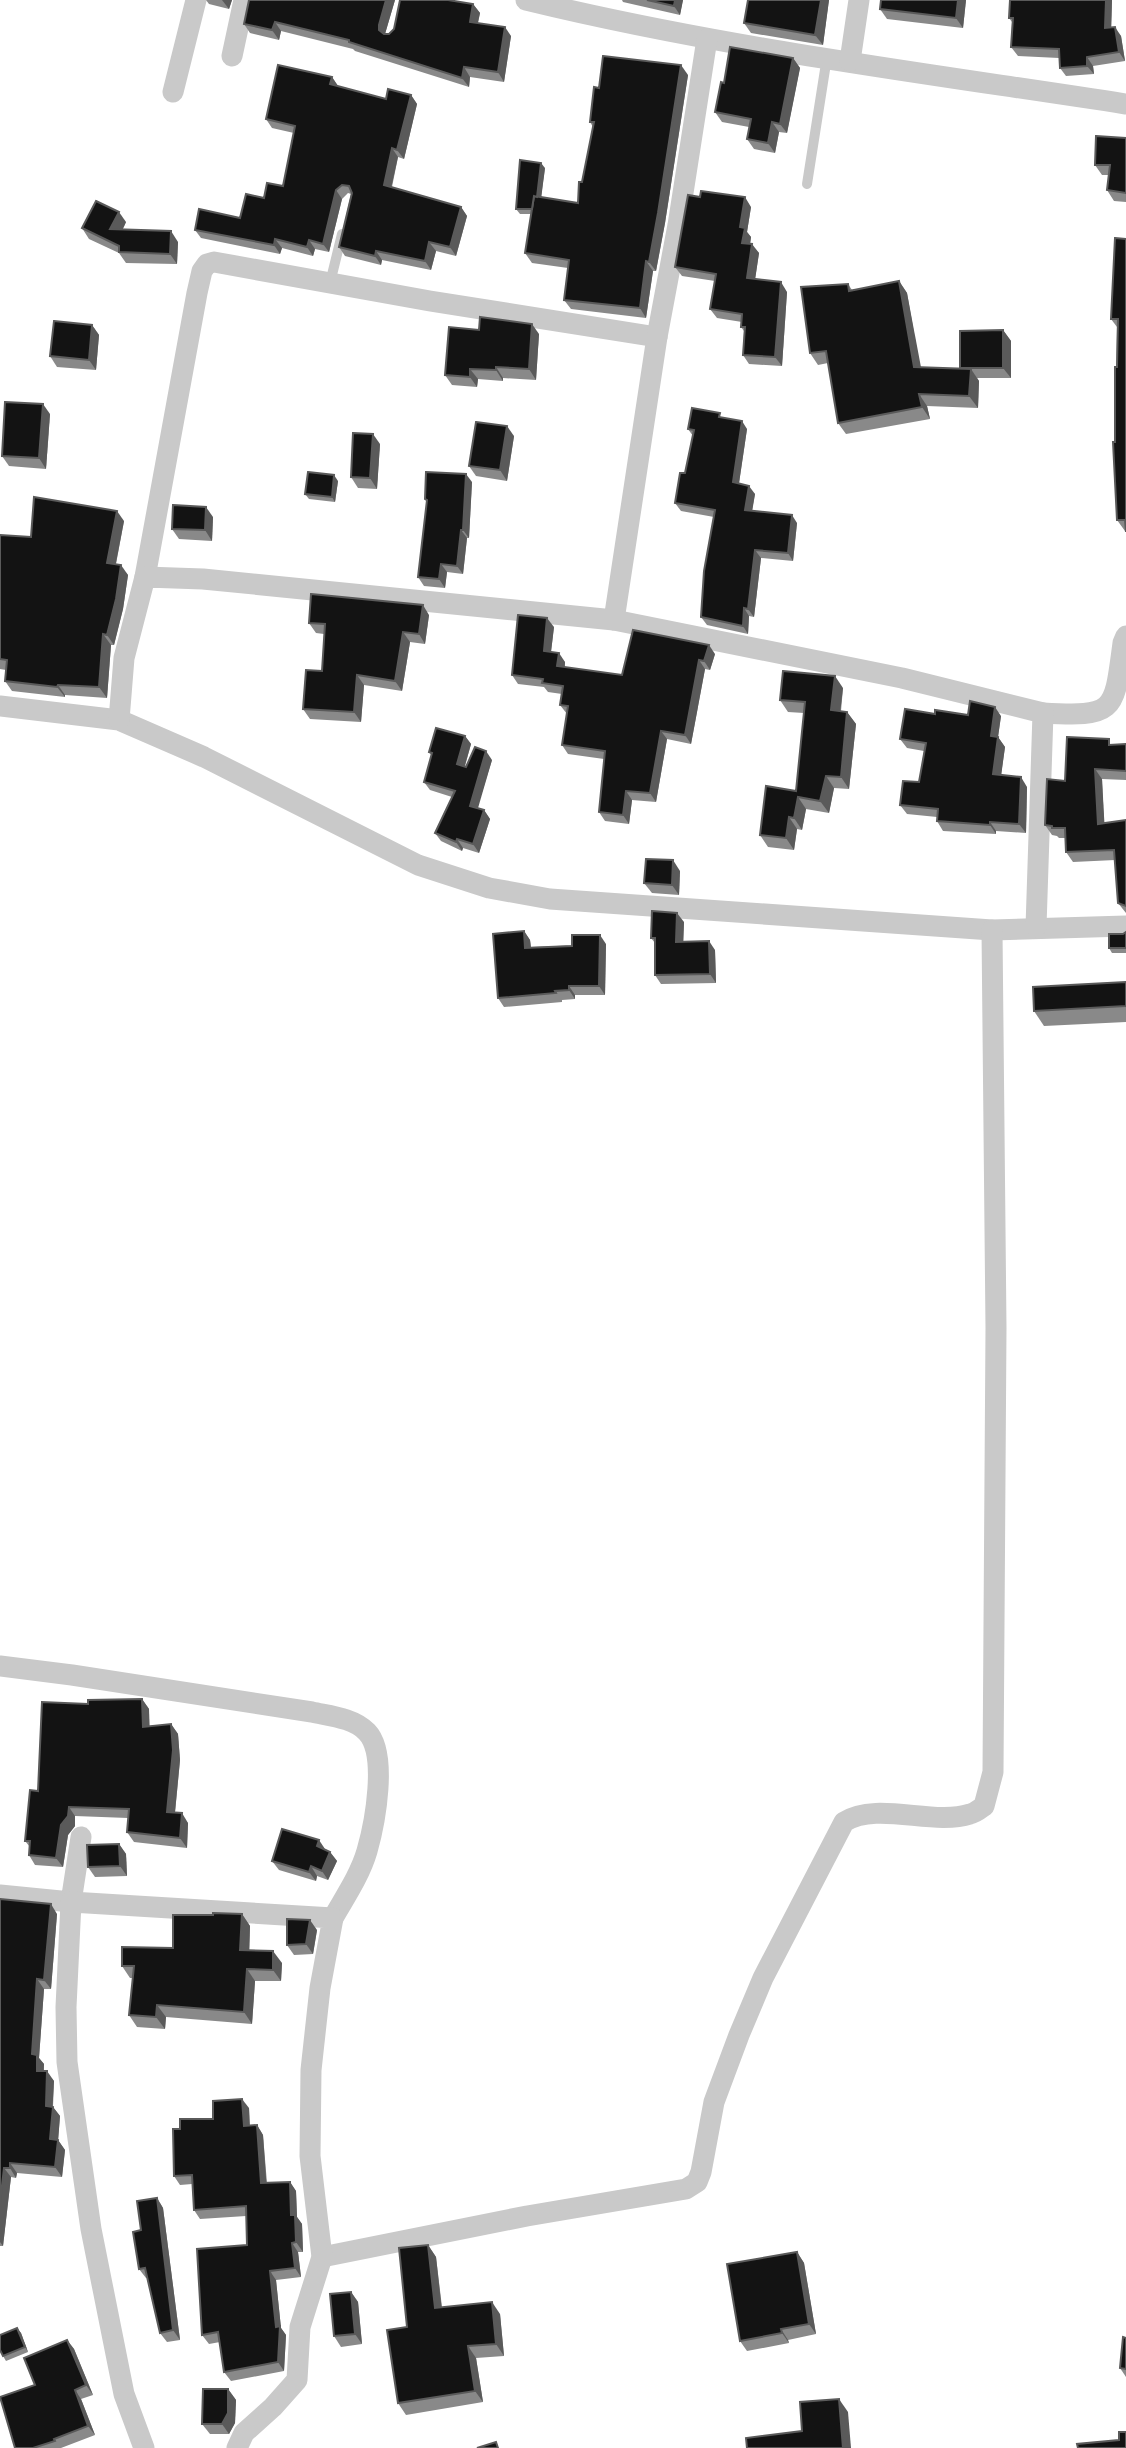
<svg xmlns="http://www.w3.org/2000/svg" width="1126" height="2448" viewBox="0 0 1126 2448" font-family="'Noto Sans',sans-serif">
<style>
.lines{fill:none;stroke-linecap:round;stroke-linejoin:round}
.service{stroke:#c9c9c9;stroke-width:10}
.minor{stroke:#c9c9c9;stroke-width:21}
.wall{fill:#898989}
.shaded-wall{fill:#5a5a5a}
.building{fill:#131313;stroke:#5a5a5a;stroke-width:2}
</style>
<rect width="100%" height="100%" fill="#fff"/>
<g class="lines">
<g class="service">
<path d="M807 184 827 57"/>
<path d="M330 283 342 234"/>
</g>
<g class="minor">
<path d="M526 0C723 48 925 73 1126 104"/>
<path d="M232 56 244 0"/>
<path d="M850 61 859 0"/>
<path d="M173 92 196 0"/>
<path d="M145 577 197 293 202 271 207 264 214 262 430 301 657 337"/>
<path d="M614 620 657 337 678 225 707 39"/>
<path d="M0 706 119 720 204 757 418 865 489 888 550 899 992 930 1126 926"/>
<path d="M1043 713C1116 717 1114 712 1123 643L1126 636"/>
<path d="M119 720 124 658 145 577 203 579 614 620 902 678 1043 713 1036 927"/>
<path d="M0 1666 72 1675 312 1712C330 1716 354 1718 367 1732 388 1754 375 1823 367 1851 360 1875 345 1897 333 1918"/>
<path d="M0 1895 71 1902 81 1837"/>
<path d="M322 2257 527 2216 686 2189 697 2182 701 2172 714 2102 739 2035 763 1978 844 1822C877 1801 933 1826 970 1814 975 1813 980 1809 984 1806L993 1772 996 1328 992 930"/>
<path d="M144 2448 124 2394 91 2229 67 2062 66 2007 71 1902 333 1918 320 1988 311 2070 310 2156 322 2257 300 2327 297 2380 273 2407 244 2433 237 2448"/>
</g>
</g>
<g class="wall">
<path d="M206 0H232L229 9 209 4Z"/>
<path d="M395 0 385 34H389L473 4 480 13 478 23 511 36 504 82 470 77 469 87 355 51 353 49 281 31 279 40 250 33 244 24Z"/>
<path d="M622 0H683L680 15 623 2Z"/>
<path d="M748 0H829L823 45 751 33 744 23Z"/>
<path d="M966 0 963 28 887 19 880 9Z"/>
<path d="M1010 0H1112L1111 27 1121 36 1125 61 1093 66 1094 74 1066 76 1060 68 1059 58 1018 56 1011 47 1012 22 1009 18Z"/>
<path d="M793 58 800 68 787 133 779 132 775 153 754 149 747 139 749 127 722 122 715 112 724 83Z"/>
<path d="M688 75 665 223 656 271H653L646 318 571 309 564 300 568 268 532 263 525 253 531 214H520L516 209 545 168 541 197 578 203 593 127 590 122 599 88Z"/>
<path d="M332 77 338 86 386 99 411 95 417 104 404 159 398 157 392 187 461 207 467 216 456 256 436 251 431 270 382 260 381 265 345 256 339 247 351 194 348 193 342 199 329 252 315 249 313 256 282 248 280 254 201 238 195 230 240 218 264 198 283 186 294 133 272 128 266 119Z"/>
<path d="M1126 138V202L1114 201 1107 190 1109 175H1102L1095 165Z"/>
<path d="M751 207 747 232 751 237 750 244 759 253 755 279 787 292 782 366 749 364 743 355 744 331 741 327 742 322 717 318 710 309 715 281 682 276 675 267Z"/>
<path d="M126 222 122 230 178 242 177 264 126 263 119 253 89 239 82 228Z"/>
<path d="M1115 238 1126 531H1125L1117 520 1115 442 1117 327 1111 319Z"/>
<path d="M899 281 907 293 920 367 960 369 1003 330 1011 341V378H977L979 381 978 408 927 406 930 419 846 434 838 423 828 363 818 365 810 353 848 284 852 290Z"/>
<path d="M92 325 99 335 96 370 57 367 50 356Z"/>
<path d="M479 330 539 334 536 380 503 378V381L478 379 477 387 452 385 445 375Z"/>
<path d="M50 414 46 469 9 466 2 456Z"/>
<path d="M723 418 747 429 739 483 755 494 752 510 797 523 793 561 761 558 754 617 749 616 748 634 707 625 701 617 714 517 681 511 675 503 685 473 693 436 688 429Z"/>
<path d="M514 436 507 481 476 476 469 466Z"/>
<path d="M380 444 377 489 358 488 351 477Z"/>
<path d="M338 481 335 502 309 499 305 494Z"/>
<path d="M472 482 469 538H467L463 574 447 572 445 588 424 586 418 577 427 502 425 499Z"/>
<path d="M213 517 212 541 179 539 172 529Z"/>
<path d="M124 521 116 564 128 575 123 609 114 645H111L107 698 65 695V697L12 691 5 681 6 670 0 669V535L31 537Z"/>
<path d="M429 615 425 644 410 642 402 691 364 685 361 722 310 719 303 709 322 671 324 634 316 633 309 623Z"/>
<path d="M554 627 551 652 565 662V667L622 675 715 654 710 670 705 669 691 744 667 739 656 802 632 800 629 824 605 821 599 812 604 759 568 754 562 745 567 714 560 705 562 694 548 692 544 687 518 684 512 675Z"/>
<path d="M843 688 841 711 847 712 856 724 849 789 834 788 829 813 806 809 802 830 797 829 794 850 768 847 760 835 796 791 804 713 788 712 780 700Z"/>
<path d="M935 714 1001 716 998 737 1005 747 1001 775 1027 787 1026 833 996 831V834L943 831 937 821V817L907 814 900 805 919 782 924 751 907 748 900 739Z"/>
<path d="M465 736 471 744 465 766 492 760 477 808 484 810 490 819 479 853 463 848 462 851 441 841 435 833 452 797 430 790 424 782 432 756 429 752Z"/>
<path d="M1126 744V780L1102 779 1104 823 1126 820V913L1118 903 1115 860 1073 862 1066 852 1065 838H1059L1057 836 1052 835 1045 825 1113 745Z"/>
<path d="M680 871 679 895 652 893 644 883Z"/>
<path d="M684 922 683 942 715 950 716 983 661 984 655 975V943L651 938Z"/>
<path d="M524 931 530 940 531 947 606 944 605 995H575V999L562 1000V1002L504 1007 498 998Z"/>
<path d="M1126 932V953H1112L1109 948Z"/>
<path d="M1126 982V1022L1044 1026 1034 1011Z"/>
<path d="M142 1699 149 1709V1726L171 1724 178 1734 180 1760 175 1813 188 1823 187 1848 134 1842 127 1832 128 1818 75 1816V1826L68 1835 63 1867 35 1865 29 1855 30 1847 25 1841 38 1791 88 1704Z"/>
<path d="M119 1844 126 1854 127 1876 95 1877 88 1867Z"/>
<path d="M325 1849 330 1852 337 1861 328 1880 317 1876 316 1881 279 1870 272 1861Z"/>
<path d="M0 1899 57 1914 51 1989H44L39 2058 44 2064V2071L54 2081 53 2107 60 2116 58 2140 65 2150 62 2177 17 2173 16 2178 11 2177 3 2246H0Z"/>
<path d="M242 1914 250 1926 249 1951 282 1963 281 1981H255L252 2024 166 2017 165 2029 137 2027 129 2015 133 1978H130L122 1966 173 1948Z"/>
<path d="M317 1930 313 1954 294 1955 287 1945Z"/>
<path d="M249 2108 250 2126 257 2125 263 2135 267 2183 290 2182 296 2191 297 2217 302 2224 303 2252H298L301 2277 276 2280 281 2328 286 2335 284 2371 231 2381 224 2372 220 2342 209 2344 202 2335 247 2245 246 2216 200 2219 194 2210 192 2184 180 2185 174 2176 180 2129Z"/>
<path d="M157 2198 163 2208 180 2340 167 2342 160 2333 147 2278H146L139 2269 141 2230Z"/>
<path d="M428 2245 436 2257 442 2307 500 2314 504 2356 476 2358 483 2402 406 2415 398 2403 407 2327Z"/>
<path d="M797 2252 804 2263 816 2334 788 2340 789 2343 747 2351 740 2341Z"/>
<path d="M351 2292 358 2302 362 2344 341 2347 334 2336Z"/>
<path d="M17 2328 21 2333 28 2352 6 2361 3 2356Z"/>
<path d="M1126 2338V2377L1120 2368Z"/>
<path d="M67 2340 74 2349 93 2395 81 2399 95 2435 61 2448H15L35 2385Z"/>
<path d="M228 2389 236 2400 235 2423 229 2434H210L202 2424Z"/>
</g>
<g class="shaded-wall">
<path d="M222 0H232L229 9Z"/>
<path d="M386 0H395L385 34 386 39 379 30V25Z"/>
<path d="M675 0H683L680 15 674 6Z"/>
<path d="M821 0H829L823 45 815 35Z"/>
<path d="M958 0H966L963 28 956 18Z"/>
<path d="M1106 0H1112L1111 37 1105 28Z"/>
<path d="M473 4 480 13 476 31 470 22Z"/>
<path d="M275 22 281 31 279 40 272 30Z"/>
<path d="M505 27 511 36 504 82 498 72Z"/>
<path d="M1115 27 1121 36 1125 61 1119 52Z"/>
<path d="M1087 57 1093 66 1094 74 1087 66Z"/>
<path d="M793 58 800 68 787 133 780 124Z"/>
<path d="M681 65 688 75 665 223 656 271 649 262Z"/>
<path d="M464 67 470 77 469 87 462 78Z"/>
<path d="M332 77 338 86 336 93 330 84Z"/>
<path d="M411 95 417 104 404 159 397 150Z"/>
<path d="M772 122 779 132 775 153 768 143Z"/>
<path d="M392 148 398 157 390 193 384 185Z"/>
<path d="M541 163 545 168 539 215 535 210Z"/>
<path d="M336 190 342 199 329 252 323 244Z"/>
<path d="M745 197 751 207 747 232 751 237 749 252 742 243 740 227Z"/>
<path d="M461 207 467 216 456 256 450 247Z"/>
<path d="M119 212 126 222 118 240 110 229Z"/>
<path d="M171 231 178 242 177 264 170 254Z"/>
<path d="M275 239 282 248 280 254 274 245Z"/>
<path d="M309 240 315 249 313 256 307 247Z"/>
<path d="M429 242 436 251 431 270 425 261Z"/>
<path d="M752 244 759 253 754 287 747 278Z"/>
<path d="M376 251 382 260 381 265 375 256Z"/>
<path d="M646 261 653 271 646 318 640 308Z"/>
<path d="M899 281 907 293 923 378 914 367Z"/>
<path d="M781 282 787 292 782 366 775 357Z"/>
<path d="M532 324 539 334 536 380 529 369Z"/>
<path d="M92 325 99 335 96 370 89 360Z"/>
<path d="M1003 330 1011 341V378L1003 368Z"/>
<path d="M496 367 503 378V381L496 370Z"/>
<path d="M470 369 478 379 477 387 470 377Z"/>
<path d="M971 369 979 381 978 408 969 396Z"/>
<path d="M919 394 927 406 930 419 922 407Z"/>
<path d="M43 404 50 414 46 469 39 458Z"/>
<path d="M742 421 747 429 738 490 733 482Z"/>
<path d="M507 426 514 436 507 481 500 470Z"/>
<path d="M373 434 380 444 377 489 370 478Z"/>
<path d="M466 474 472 482 469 538 463 530Z"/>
<path d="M334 475 338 481 335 502 332 497Z"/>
<path d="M749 486 755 494 751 518 745 510Z"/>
<path d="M206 507 213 517 212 541 205 530Z"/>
<path d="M117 511 124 521 114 573 107 563Z"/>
<path d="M792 515 797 523 793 561 788 553Z"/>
<path d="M461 530 467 538 463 574 457 566Z"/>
<path d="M755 550 761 558 754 617 748 609Z"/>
<path d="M441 564 447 572 445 588 439 579Z"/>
<path d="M121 565 128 575 123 609 114 645 107 635Z"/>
<path d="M423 605 429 615 425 644 419 634Z"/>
<path d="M744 608 749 616 748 634 743 626Z"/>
<path d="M547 618 554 627 550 660 544 651Z"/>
<path d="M403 632 410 642 402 691 395 681Z"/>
<path d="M103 634 111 645 107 698 99 687Z"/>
<path d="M709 645 715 654 710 670 704 661Z"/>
<path d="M559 653 565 662 564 675 557 666Z"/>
<path d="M699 660 705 669 691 744 685 735Z"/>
<path d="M357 675 364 685 361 722 354 712Z"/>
<path d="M835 676 843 688 839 722 831 710Z"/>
<path d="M58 685 65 695V697L57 687Z"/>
<path d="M995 707 1001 716 998 737 1005 747 1000 784 993 774 991 736Z"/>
<path d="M847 712 856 724 849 789 841 777Z"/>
<path d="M661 731 667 739 656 802 650 793Z"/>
<path d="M465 736 471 744 463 772 457 764Z"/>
<path d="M486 751 492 760 476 815 470 806Z"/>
<path d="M1095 769 1102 779 1105 834 1098 824Z"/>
<path d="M826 776 834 788 829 813 820 801Z"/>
<path d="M1021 777 1027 787 1026 833 1019 824Z"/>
<path d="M626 791 632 800 629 824 623 815Z"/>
<path d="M798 797 806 809 802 830 794 818Z"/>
<path d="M484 810 490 819 479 853 473 844Z"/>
<path d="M789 817 797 829 794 850 786 838Z"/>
<path d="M990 822 996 831V834L990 825Z"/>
<path d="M457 839 463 848 462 851 456 842Z"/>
<path d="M673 860 680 871 679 895 672 885Z"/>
<path d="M677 913 684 922 683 951 676 942Z"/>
<path d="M524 931 530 940 532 957 525 948Z"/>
<path d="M600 935 606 944 605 995 599 986Z"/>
<path d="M709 941 715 950 716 983 710 974Z"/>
<path d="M569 986 575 995V999L569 990Z"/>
<path d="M142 1699 149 1709 150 1736 143 1727Z"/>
<path d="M171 1724 178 1734 180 1760 174 1822 167 1812Z"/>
<path d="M69 1807 75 1816V1826L68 1835 63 1867 56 1858 61 1825Z"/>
<path d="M182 1813 188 1823 187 1848 180 1838Z"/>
<path d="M319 1840 325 1849 317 1846Z"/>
<path d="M119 1844 126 1854 127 1876 120 1866Z"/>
<path d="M330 1852 337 1861 328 1880 322 1871Z"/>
<path d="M311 1866 317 1876 316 1881 309 1872Z"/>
<path d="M51 1904 57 1914 51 1989 44 1980Z"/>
<path d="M242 1914 250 1926 249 1962 240 1950Z"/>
<path d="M310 1920 317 1930 313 1954 306 1944Z"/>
<path d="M273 1951 282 1963 281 1981 273 1970Z"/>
<path d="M247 1969 255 1981 252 2024 244 2012Z"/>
<path d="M37 1979 44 1989 39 2058 44 2064 43 2080 37 2071 32 2054Z"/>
<path d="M157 2005 166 2017 165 2029 156 2017Z"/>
<path d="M47 2071 54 2081 52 2116 46 2106Z"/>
<path d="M242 2099 249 2108 250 2136 244 2126Z"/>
<path d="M53 2107 60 2116 58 2142V2140L65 2150 62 2177 55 2167 50 2139Z"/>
<path d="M257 2125 263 2135 267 2192 261 2183Z"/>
<path d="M10 2163 17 2173 16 2178 10 2168Z"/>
<path d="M4 2168 11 2177 3 2246 0 2242V2203Z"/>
<path d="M290 2182 296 2191 297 2217 302 2224 303 2252 296 2242 291 2215Z"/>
<path d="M157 2198 163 2208 180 2340 173 2330Z"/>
<path d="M292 2243 298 2252 301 2277 295 2268Z"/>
<path d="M428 2245 436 2257 443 2320 435 2308Z"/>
<path d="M797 2252 804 2263 816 2334 809 2324Z"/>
<path d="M270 2271 276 2280 281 2328 286 2335 284 2371 278 2362Z"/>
<path d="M351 2292 358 2302 362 2344 355 2334Z"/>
<path d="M492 2302 500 2314 504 2356 496 2344Z"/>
<path d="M17 2328 21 2333 28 2352 25 2347Z"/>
<path d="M781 2329 788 2340 789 2343 782 2333Z"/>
<path d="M67 2340 74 2349 93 2395 86 2385Z"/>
<path d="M468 2346 476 2358 483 2402 475 2391Z"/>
<path d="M228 2389 236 2400 235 2423 229 2434 222 2424Z"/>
<path d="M75 2390 81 2399 95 2435 88 2426Z"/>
<path d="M839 2399 848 2412 851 2448H843Z"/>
</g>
<g class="building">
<path d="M249 0H386L379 25V30L384 34H389L394 29 400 0H448L473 4 470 22 505 27 498 72 464 67 462 78 349 42V40L275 22 272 30 244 24Z"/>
<path d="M647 0H675L674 6Z"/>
<path d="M748 0H821L815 35 744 23Z"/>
<path d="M881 0H958L956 18 880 9Z"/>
<path d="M1010 0H1106L1105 28 1115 27 1119 52 1087 57V66L1060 68 1059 49 1011 47 1013 18H1009Z"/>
<path d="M730 47 793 58 780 124 772 122 768 143 747 139 751 119 715 112 721 82 724 83Z"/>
<path d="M603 56 681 65 658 213 649 262 646 261 640 308 564 300 569 260 525 253 534 196 578 203 579 182H582L594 122H590L594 87 599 88Z"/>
<path d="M278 65 332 77 330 84 386 99 388 89 411 95 397 150 392 148 384 185 461 207 450 247 429 242 425 261 376 251 375 256 339 247 352 193 349 186 342 185 336 190 323 244 309 240 307 247 275 239 274 245 195 230 199 209 240 218 246 194 264 198 267 183 283 186 295 126 266 119Z"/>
<path d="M1096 136 1126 138V193L1107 190 1110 165H1095Z"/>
<path d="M520 160 541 163 537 197 534 196 532 209H516Z"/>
<path d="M701 191 745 197 740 227 745 228 742 243 752 244 747 278 781 282 775 357 743 355 745 327H741L742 314 710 309 716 274 675 267 688 195 700 197Z"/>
<path d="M96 201 119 212 110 229 171 231 170 254 119 252V246L82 228Z"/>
<path d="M1115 238 1126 239V532L1125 520H1117L1113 442H1115V367H1117L1118 319H1111Z"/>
<path d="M899 281 914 367 971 369 969 396 919 394 922 407 838 423 826 351 810 353 801 287 848 284 849 291Z"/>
<path d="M480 317 532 324 529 369 496 367V370L470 369V377L445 375 449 327 479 330Z"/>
<path d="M54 321 92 325 89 360 50 356Z"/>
<path d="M1003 330V368H960V331Z"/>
<path d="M5 402 43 404 39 458 2 456Z"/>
<path d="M692 408 720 413 719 417 742 421 733 482 749 486 745 510 792 515 788 553 755 550 748 609 744 608 743 626 701 617 704 571 715 510 675 503 680 473H685L694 430 688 429Z"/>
<path d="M476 422 507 426 500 470 469 466Z"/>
<path d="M353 433 373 434 370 478 351 477Z"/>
<path d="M308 472 334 475 332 497 305 494Z"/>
<path d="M426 472 466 474 463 530H461L457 566 441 564 439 579 418 577 427 500 425 499Z"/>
<path d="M34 497 117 511 107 563 121 565 116 599 107 635 103 634 99 687 58 685 57 687 5 681 7 660 0 659V535L31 537Z"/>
<path d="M173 505 206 507 205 530 172 529Z"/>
<path d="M311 594 423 605 419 634 403 632 395 681 357 675 354 712 303 709 306 670 322 671 325 624 309 623Z"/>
<path d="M518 615 547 618 544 651 559 653 557 666 622 675 633 630 709 645 704 661 699 660 685 735 661 731 650 793 626 791 623 815 599 812 605 751 562 745 568 706 560 705 563 686 542 683 543 679 512 675Z"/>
<path d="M783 671 835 676 831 710 847 712 841 777 826 776 820 801 798 797 794 818 789 817 786 838 760 835 766 786 796 791 805 702 780 700Z"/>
<path d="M970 701 995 707 991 736 998 737 993 774 1021 777 1019 824 990 822V825L937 821 938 809 900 805 903 781 919 782 926 743 900 739 905 709 935 714V710L968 715Z"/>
<path d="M436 728 465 736 457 764 466 767 475 747 486 751 470 806 484 810 473 844 457 839 456 842 435 833 455 791 424 782 432 753 429 752Z"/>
<path d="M1067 737 1109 739V745L1126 744V771L1095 769 1098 824 1126 820V906L1118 903 1114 850 1066 852 1065 828H1052V826L1045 825 1047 779 1065 781Z"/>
<path d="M646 859 673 860 672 885 644 883Z"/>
<path d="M652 911 677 913 676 942 709 941 710 974 655 975V938H651Z"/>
<path d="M524 931 525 948 572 946V935H600L599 986H569V990L555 991 556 993 498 998 493 934Z"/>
<path d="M1126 932V948H1109V934H1123Z"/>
<path d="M1126 982V1006L1034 1011 1033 987Z"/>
<path d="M142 1699 143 1727 171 1724 173 1750 167 1812 182 1813 180 1838 127 1832 129 1809 69 1807 68 1816 61 1825 56 1858 29 1855 30 1841H25L30 1790 38 1791 42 1702 88 1704V1700Z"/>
<path d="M282 1829 319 1840 317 1846 330 1852 322 1871 311 1866 309 1872 272 1861Z"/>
<path d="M119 1844 120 1866 88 1867 87 1845Z"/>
<path d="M0 1899 51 1904 44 1980 37 1979 32 2054 37 2055V2071H47L46 2106 53 2107 50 2139 58 2140 55 2167 10 2163V2168H4L0 2203Z"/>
<path d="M213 1913 242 1914 240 1950 273 1951V1970L247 1969 244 2012 157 2005 156 2017 129 2015 134 1966H122V1947L173 1948V1915H213Z"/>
<path d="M287 1919 310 1920 306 1944 287 1945Z"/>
<path d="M242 2099 244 2126 257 2125 261 2183 290 2182 291 2215H295L296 2242 292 2243 295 2268 270 2271 276 2327 280 2326 278 2362 224 2372 218 2332 202 2335 197 2249 247 2245 246 2206 194 2210 192 2175 174 2176 173 2129H180V2119H213V2101Z"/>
<path d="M157 2198 173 2330 160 2333 145 2268 139 2269 133 2232 141 2230 137 2201Z"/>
<path d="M428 2245 435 2308 492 2302 496 2344 468 2346 475 2391 398 2403 387 2330 407 2327 399 2248Z"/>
<path d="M797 2252 809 2324 781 2329 782 2333 740 2341 727 2264Z"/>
<path d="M351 2292 355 2334 334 2336 330 2294Z"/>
<path d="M17 2328 25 2347 3 2356 0 2350V2335Z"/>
<path d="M1123 2337 1126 2338V2369L1120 2368Z"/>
<path d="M67 2340 86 2385 75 2390 88 2426 54 2439 55 2441 33 2448H15L0 2397 35 2385 24 2358Z"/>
<path d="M203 2389H228V2413L222 2424H202Z"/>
<path d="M839 2399 843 2448H747L746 2438 802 2431 800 2402Z"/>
<path d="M1119 2432H1126V2448H1078L1077 2444 1119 2440Z"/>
<path d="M496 2442 498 2448H477Z"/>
</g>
</svg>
